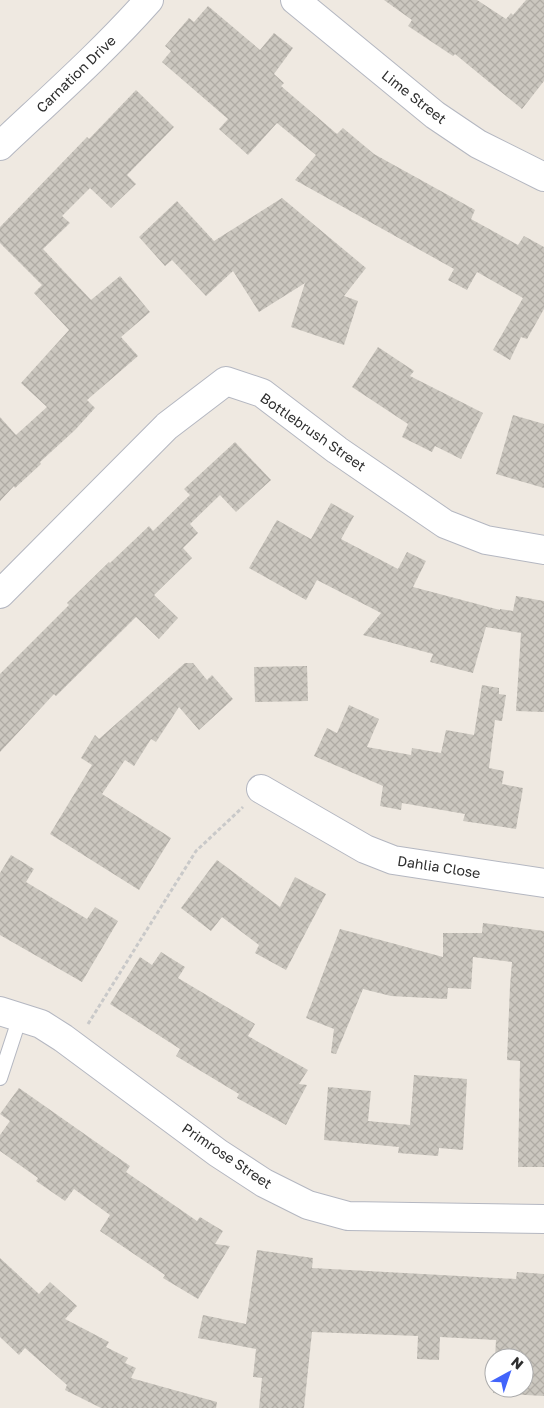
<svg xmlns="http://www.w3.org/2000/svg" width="544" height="1408" viewBox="0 0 544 1408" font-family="'Golos Text',sans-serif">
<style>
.building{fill:url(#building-cross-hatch)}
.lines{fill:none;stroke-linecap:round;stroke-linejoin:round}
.lane-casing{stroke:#b4b7c1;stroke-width:16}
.street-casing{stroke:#b4b7c1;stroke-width:30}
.path{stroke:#c9c9c9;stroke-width:3;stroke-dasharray:4 2.5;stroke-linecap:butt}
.lane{stroke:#fff;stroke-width:14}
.street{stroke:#fff;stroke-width:28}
.labels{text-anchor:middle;stroke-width:4.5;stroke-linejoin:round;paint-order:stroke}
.street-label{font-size:14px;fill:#2e2e2e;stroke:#fff}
</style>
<defs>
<pattern id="building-cross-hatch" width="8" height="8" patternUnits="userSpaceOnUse" patternTransform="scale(1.25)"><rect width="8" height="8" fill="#cbc7bf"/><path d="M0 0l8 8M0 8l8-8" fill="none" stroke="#afaba4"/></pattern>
</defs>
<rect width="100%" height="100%" fill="#efe9e1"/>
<g class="building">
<path d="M384 0H477L506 19 511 13 513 15 526 0H544V81L522 109 455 54 453 56 408 26 412 20Z"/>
<path d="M208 6 260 50 274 33 293 48 274 74 284 83 281 86 337 134 343 128 374 154 475 210 471 219 518 245 524 236 544 247V309L527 339 521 337 510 360 493 350 523 298 477 272 467 290 448 280 454 269 295 180 316 155 277 123 248 155 219 129 228 119 162 62 171 51 165 46 189 18 194 22Z"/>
<path d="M136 90 174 127 127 175 136 184 111 208 90 188 62 216 70 223 43 249 91 300 120 276 150 312 121 337 138 356 87 400 95 408 75 430 40 462 41 464 15 488 14 486 0 501V417L16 435 47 407 21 383 69 330 34 293 42 285 0 243V227L87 137 89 139Z"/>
<path d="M282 198 366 268 344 296 358 301 344 345 291 327 305 283 259 312 233 271 206 296 172 260 165 266 139 237 177 201 214 241Z"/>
<path d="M378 347 414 371 410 376 483 413 461 459 435 446 432 452 402 437 408 424 352 387Z"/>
<path d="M513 415 544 424V488L496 474Z"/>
<path d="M235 442 271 480 236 512 220 495 190 524 198 533 183 548 192 558 154 595 178 618 159 639 136 617 56 696 54 694 0 752V674L69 605 67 603 109 562 110 563 149 526 153 531 190 495 184 489Z"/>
<path d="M331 503 354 516 341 539 398 569 407 552 426 561 413 587 500 610V609L513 611 516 596 544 601V712L516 711 521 633 486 627 473 673 430 662 433 654 363 635 381 613 317 580 306 600 249 568 277 520 311 539Z"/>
<path d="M185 663H193L207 680 212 675 233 699 199 730 179 707 156 742 151 739 134 766 125 760 102 794 171 838 139 890 50 834 92 765 81 758 95 735 99 739Z"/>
<path d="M307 666 308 701 255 702 254 667Z"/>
<path d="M482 685 499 688V694L506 695 502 721 495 720 489 768 504 771 502 784 523 788 516 829 463 821 465 814 402 803 401 810 380 806 383 786 314 756 327 728 337 733 349 705 379 719 367 747 411 755 412 748 441 753 446 730 474 735Z"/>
<path d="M11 855 34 869 26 882 87 919 95 907 118 921 82 982 0 935V873Z"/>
<path d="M217 860 280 907 295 877 326 894 286 970 255 953 259 945 222 917 211 931 181 908Z"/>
<path d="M483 923 544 931V1167H518L520 1061 507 1060 510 986 512 962 473 957 471 989 448 988 447 999 391 996 363 989 336 1054 331 1053 334 1029 306 1018 340 929 443 957V933H482Z"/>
<path d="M161 952 185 967 178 978 255 1024 248 1036 308 1070 299 1084 307 1085 286 1125 237 1098 239 1094 176 1056 180 1049 110 1004 140 957 152 965Z"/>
<path d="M414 1075 467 1079 463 1150 439 1148 438 1156 398 1153 399 1147 324 1140 328 1087 371 1091 368 1121 410 1125Z"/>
<path d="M19 1088 130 1166 126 1172 197 1221 200 1217 223 1231 215 1244 230 1246 198 1299 163 1278 165 1275 100 1231 110 1215 74 1189 65 1201 36 1181 38 1178 0 1151V1135L10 1121 0 1114Z"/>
<path d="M257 1250 313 1258 312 1268 516 1279 517 1272 544 1274V1396L493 1393 494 1374V1388H524V1358H495L496 1340 440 1337 439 1360 417 1359 418 1336 312 1332 304 1408H259L262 1378 253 1377 256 1349 198 1338 203 1315 246 1324Z"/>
<path d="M0 1258 39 1294 50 1282 77 1306 65 1319 109 1342 106 1347 128 1358 125 1363 136 1368 131 1378 217 1402 216 1408H101L65 1390 67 1385 25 1348 19 1355 0 1337Z"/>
</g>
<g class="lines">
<g class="lane-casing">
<path id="lane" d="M0 1078 20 1017"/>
</g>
<g class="street-casing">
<g id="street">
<path d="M295 0 435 115 478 144 544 177"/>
<path d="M0 146C51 98 103 52 149 0"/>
<path d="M0 594 167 426 226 381 262 393 337 450 445 524 486 540 544 550"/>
<path d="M261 789 365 849 393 860 544 883"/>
<path d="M0 1011 41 1024 63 1038 218 1153 264 1183 308 1205 348 1216 544 1219"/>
</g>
</g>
<path class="path" d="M88 1024 196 851 243 807"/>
<use href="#lane" class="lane"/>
<use href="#street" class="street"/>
</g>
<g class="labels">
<g class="street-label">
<text transform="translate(76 74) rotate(-44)" y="5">Carnation Drive</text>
<text transform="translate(414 97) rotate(38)" y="5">Lime Street</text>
<text transform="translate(313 432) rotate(35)" y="5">Bottlebrush Street</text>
<text transform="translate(439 867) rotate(9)" y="5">Dahlia Close</text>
<text transform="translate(227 1156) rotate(34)" y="5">Primrose Street</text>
</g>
</g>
<g transform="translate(509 1373) rotate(40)"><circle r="24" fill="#ffffff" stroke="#ababab"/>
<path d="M0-4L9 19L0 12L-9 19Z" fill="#4264fb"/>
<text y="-8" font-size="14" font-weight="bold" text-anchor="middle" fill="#2e2e2e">N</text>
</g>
</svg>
